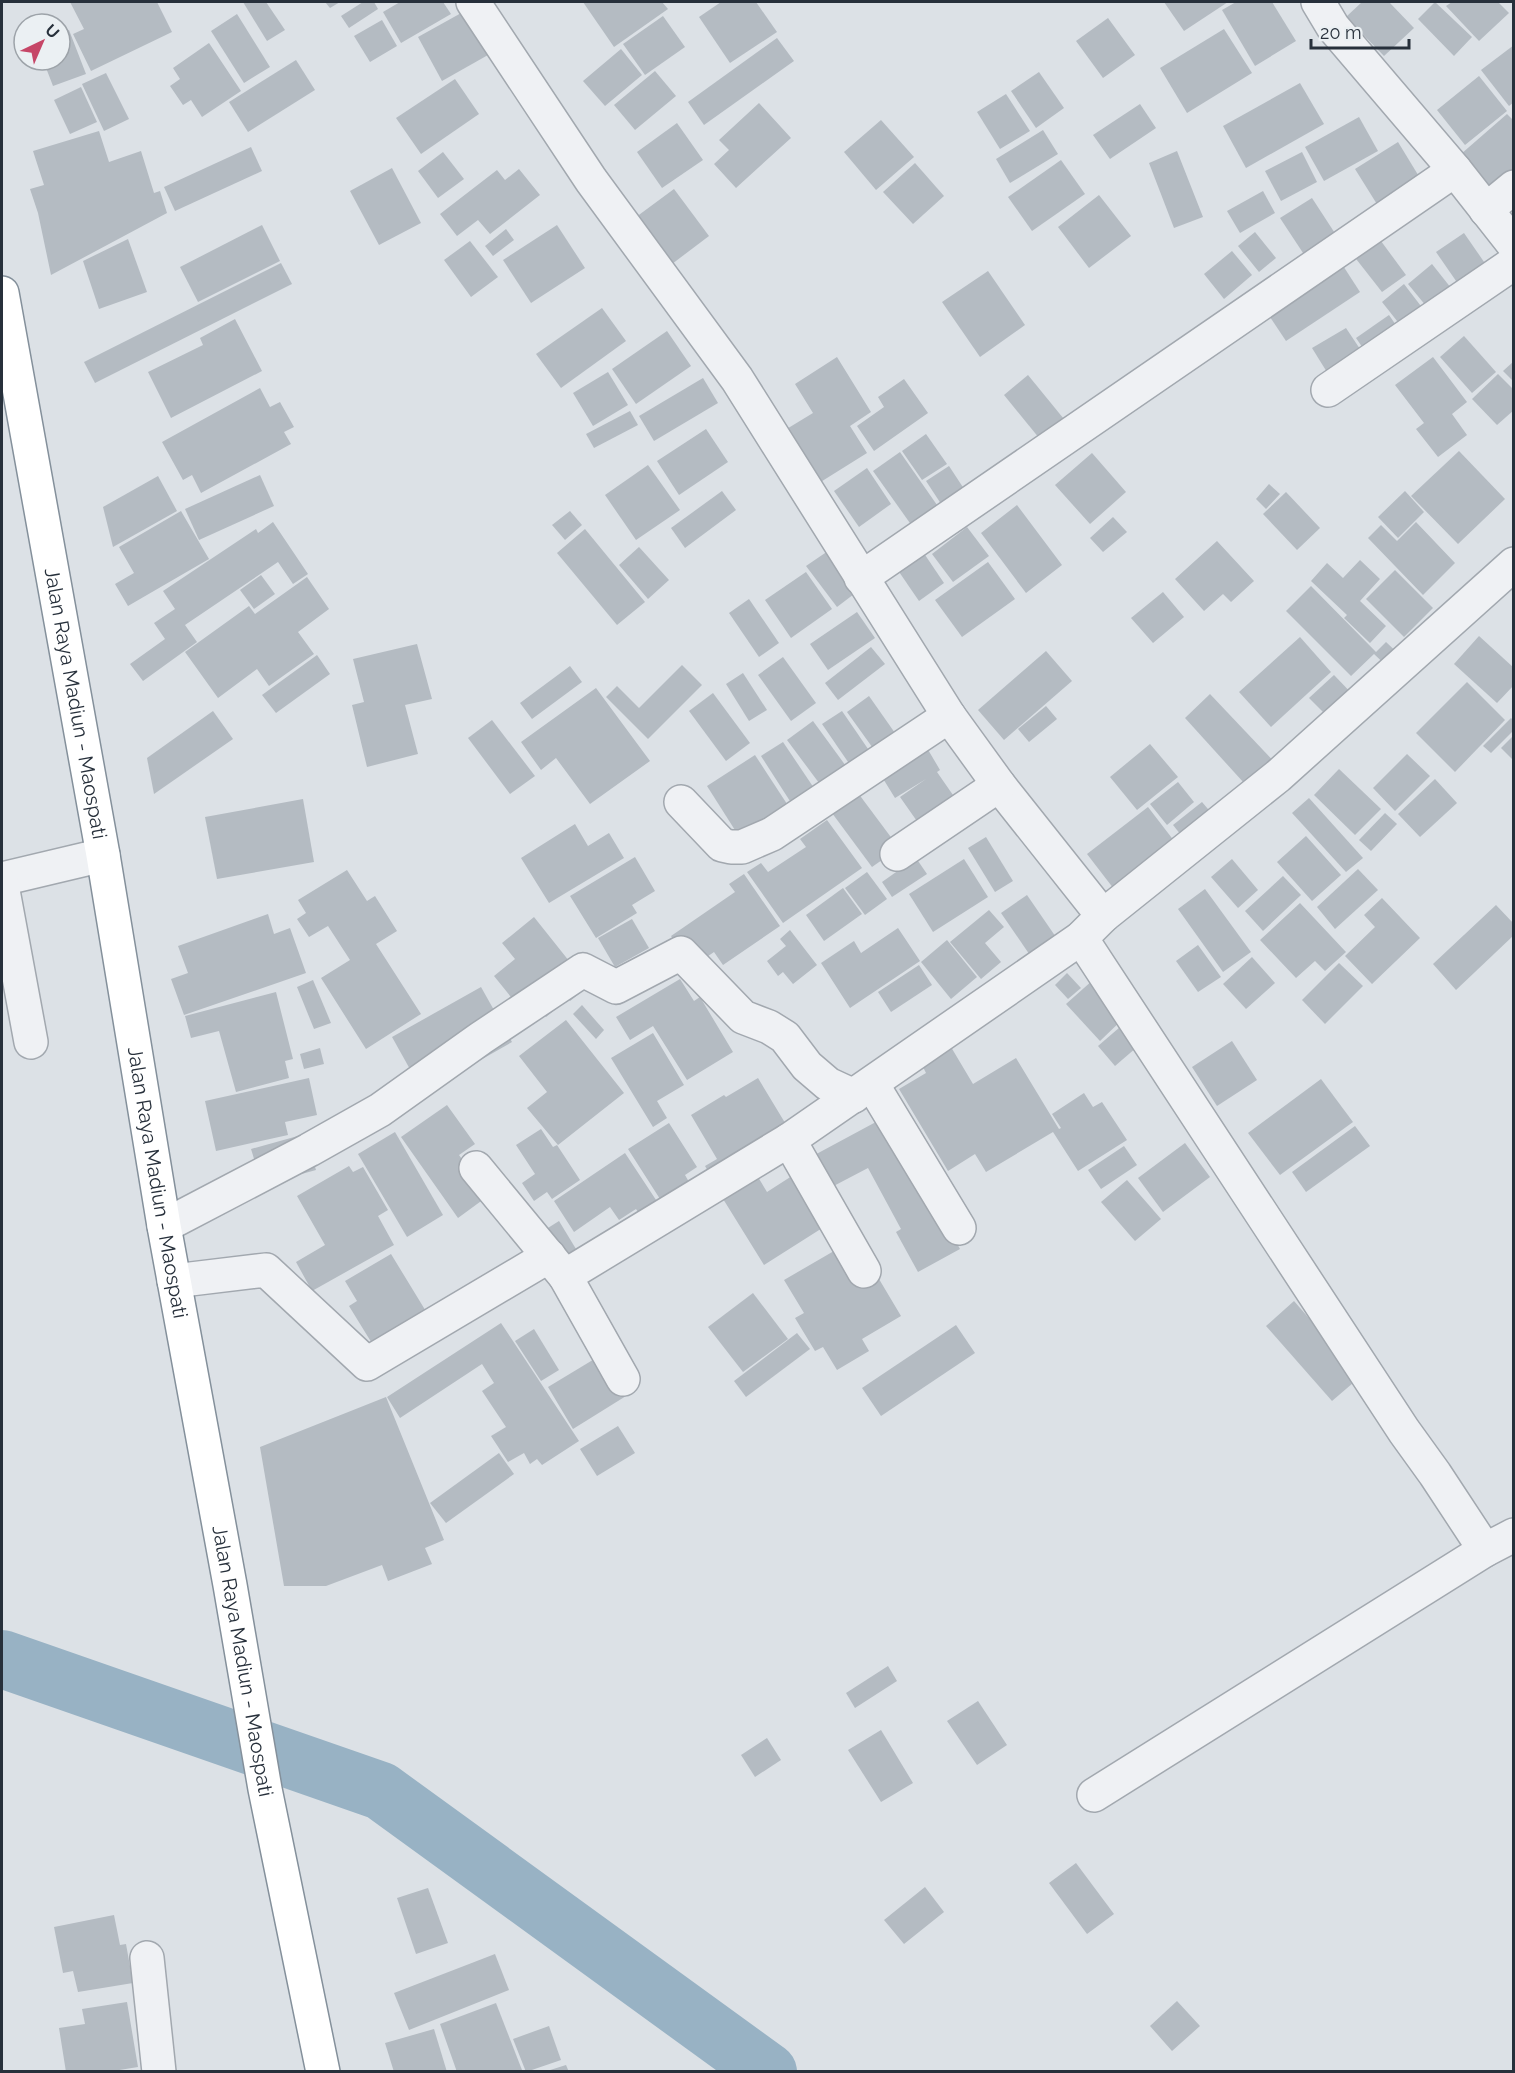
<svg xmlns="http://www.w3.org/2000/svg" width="1515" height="2073" viewBox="0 0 1515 2073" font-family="Raleway,sans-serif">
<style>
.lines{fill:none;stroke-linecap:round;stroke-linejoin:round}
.river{stroke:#98b2c4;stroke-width:58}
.building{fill:#b4bbc2}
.minor-casing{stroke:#a2a8af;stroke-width:36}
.trunk-casing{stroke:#84909b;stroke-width:36}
.minor{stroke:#eff1f4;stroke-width:33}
.trunk{stroke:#fff;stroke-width:33}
.labels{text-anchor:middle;stroke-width:4.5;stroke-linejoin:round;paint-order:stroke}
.street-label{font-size:20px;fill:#27303b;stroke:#ebf0f3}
</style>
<rect width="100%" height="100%" fill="#dce1e6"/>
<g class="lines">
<path class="river" d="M2 1659 381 1791 768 2072"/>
</g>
<g class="building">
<path d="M70 2H157L172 32 91 71 73 34 84 29Z"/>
<path d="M243 2H266L285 30 267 41Z"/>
<path d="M325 2H340L330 8Z"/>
<path d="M363 2H374L378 9 349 28 341 16Z"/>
<path d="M400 2H443L451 14 401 43 383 12Z"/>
<path d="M583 2H662L668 9 614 47Z"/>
<path d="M721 2H756L777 32 730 63 699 17Z"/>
<path d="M1164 2H1228L1184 31Z"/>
<path d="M1236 2H1272L1296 41 1255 66 1222 10Z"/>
<path d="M1362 2H1389L1414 28 1384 56 1346 17Z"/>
<path d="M1435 2 1472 37 1454 56 1418 19Z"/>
<path d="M1452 2H1498L1509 13 1479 41 1446 6Z"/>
<path d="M463 12 488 55 442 81 418 37Z"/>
<path d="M237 14 270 67 244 83 211 31Z"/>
<path d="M663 16 685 47 645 75 623 44Z"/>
<path d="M1108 18 1135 55 1103 78 1076 41Z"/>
<path d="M382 20 397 46 370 62 354 36Z"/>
<path d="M1224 29 1252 73 1187 113 1160 68Z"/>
<path d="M69 30 86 74 53 86 43 60H60V33Z"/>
<path d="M777 38 794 61 704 125 688 102Z"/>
<path d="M209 43 241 91 202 117 191 100 183 105 170 86 180 79 173 68Z"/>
<path d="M1514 45V102L1509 106 1481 70Z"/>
<path d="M621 49 642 75 605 106 583 81Z"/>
<path d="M296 60 315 90 248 132 229 102Z"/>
<path d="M655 71 676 96 635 130 614 105Z"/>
<path d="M1039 72 1064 108 1036 128 1011 91Z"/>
<path d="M106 73 129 119 104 131 82 84Z"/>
<path d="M1479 76 1507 111 1465 145 1437 110Z"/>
<path d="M455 79 479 114 421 154 396 118Z"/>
<path d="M1300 83 1324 124 1246 168 1223 126Z"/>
<path d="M81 87 97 122 70 134 54 100Z"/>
<path d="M1006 94 1030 131 1000 149 977 112Z"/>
<path d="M759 103 791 138 736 188 714 164 729 150 719 140Z"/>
<path d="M1140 104 1156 128 1110 159 1093 135Z"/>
<path d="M1507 114 1514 121V174L1486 198 1453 161Z"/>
<path d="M1359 117 1378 151 1324 181 1305 147Z"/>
<path d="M881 120 914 157 876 190 844 152Z"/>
<path d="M677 123 703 160 662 188 637 152Z"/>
<path d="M1043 130 1058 154 1010 183 996 159Z"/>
<path d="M99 131 109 162 141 151 154 193 160 191 167 213 51 275 38 213 30 189 44 185 33 151Z"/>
<path d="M1398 142 1423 183 1380 209 1355 169Z"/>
<path d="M251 147 262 171 175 211 164 187Z"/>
<path d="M1177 151 1203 217 1174 228 1149 163Z"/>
<path d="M443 152 464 179 438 198 418 171Z"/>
<path d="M1302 152 1317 182 1281 201 1265 171Z"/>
<path d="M1061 160 1085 194 1032 231 1008 197Z"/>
<path d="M915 163 944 196 913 224 883 192Z"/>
<path d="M392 168 421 223 379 245 350 191Z"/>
<path d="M519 169 540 195 490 234 478 220 457 236 440 214 497 170 505 180Z"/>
<path d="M674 189 709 236 664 270 628 223Z"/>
<path d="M1263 191 1275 213 1240 233 1227 211Z"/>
<path d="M1099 195 1131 236 1089 268 1058 227Z"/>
<path d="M1312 198 1340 241 1309 262 1280 218Z"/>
<path d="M262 225 280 261 198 302 180 267Z"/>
<path d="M557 225 585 268 531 303 503 260Z"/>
<path d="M506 229 514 240 493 256 485 246Z"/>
<path d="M1255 232 1276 258 1259 272 1238 246Z"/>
<path d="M1464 233 1491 272 1463 291 1436 252Z"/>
<path d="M1378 237 1406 275 1382 292 1353 255Z"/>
<path d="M128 239 147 292 99 309 83 261Z"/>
<path d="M470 241 498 277 471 297 444 260Z"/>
<path d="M1232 251 1252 275 1224 299 1204 274Z"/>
<path d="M1338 258 1360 292 1286 341 1264 308Z"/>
<path d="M281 263 292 284 95 383 84 362Z"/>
<path d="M1432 264 1455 293 1431 312 1408 284Z"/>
<path d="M988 271 1025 325 980 357 942 302Z"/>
<path d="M1404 284 1427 314 1405 331 1382 302Z"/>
<path d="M602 308 626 341 561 388 536 354Z"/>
<path d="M1389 315 1400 331 1367 354 1356 338Z"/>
<path d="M235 319 262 371 171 418 148 372 203 345 200 338Z"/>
<path d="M1346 328 1364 355 1330 377 1312 348Z"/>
<path d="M667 331 691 366 636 404 612 369Z"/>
<path d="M1464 336 1496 372 1472 393 1440 357Z"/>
<path d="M837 357 871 412 850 426 867 453 819 483 785 430 813 413 795 384Z"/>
<path d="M1433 357 1467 402 1452 414 1467 435 1438 457 1416 429 1424 423 1395 385Z"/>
<path d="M1514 361V382L1503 371Z"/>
<path d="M608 372 628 405 593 426 573 393Z"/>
<path d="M1498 374 1514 390V410L1497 425 1472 399Z"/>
<path d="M1028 375 1068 424 1044 444 1004 395Z"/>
<path d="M703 378 718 403 654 441 639 416Z"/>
<path d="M904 379 928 413 874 451 857 426 884 407 878 397Z"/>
<path d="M260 388 270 407 280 402 294 427 284 432 291 444 201 493 192 475 183 480 162 442Z"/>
<path d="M630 411 638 425 594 448 586 434Z"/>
<path d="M706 429 728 462 679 495 657 461Z"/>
<path d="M926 434 947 464 922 480 902 451Z"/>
<path d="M1459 451 1505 499 1458 544 1411 496Z"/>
<path d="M900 452 944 515 917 533 873 471Z"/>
<path d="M1092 453 1126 492 1090 524 1055 485Z"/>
<path d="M648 465 680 510 636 540 605 495Z"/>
<path d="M949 466 970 498 947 513 926 481Z"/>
<path d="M867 468 891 504 859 527 834 491Z"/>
<path d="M260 475 274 506 199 540 185 509Z"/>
<path d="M158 476 177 511 113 547 103 507Z"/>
<path d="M1269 484 1280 494 1266 509 1256 499Z"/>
<path d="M722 491 736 510 685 548 671 528Z"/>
<path d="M1405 491 1424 512 1398 538 1378 517Z"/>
<path d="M1286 492 1320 528 1297 550 1263 514Z"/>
<path d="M1017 505 1062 565 1026 593 981 533Z"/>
<path d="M181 511 209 559 128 606 115 584 134 573 119 547Z"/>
<path d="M570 511 582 525 565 540 552 525Z"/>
<path d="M1113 517 1127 532 1103 552 1090 538Z"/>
<path d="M273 522 308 574 293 584 278 562 185 625 197 642 143 681 130 664 165 639 154 623 175 609 163 591 256 529 258 533Z"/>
<path d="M1416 522 1455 563 1423 595 1368 538 1381 525 1397 541Z"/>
<path d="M967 527 989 556 953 582 932 554Z"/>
<path d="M585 529 645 602 617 625 557 553Z"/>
<path d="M1217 541 1254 581 1231 602 1223 594 1204 611 1175 579Z"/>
<path d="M639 547 669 580 648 599 619 565Z"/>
<path d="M921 549 944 583 919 601 895 566Z"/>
<path d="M828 551 858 591 837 607 806 566Z"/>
<path d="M1360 560 1380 579 1360 601 1386 626 1370 643 1344 618 1347 615 1311 581 1327 563 1343 578Z"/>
<path d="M988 562 1015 599 962 637 935 600Z"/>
<path d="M1395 570 1433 608 1404 637 1366 599Z"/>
<path d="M806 572 832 609 791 638 765 600Z"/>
<path d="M261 575 275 594 254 609 240 590Z"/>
<path d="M307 577 329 609 298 632 314 654 269 686 257 669 218 698 185 652 249 606 255 614Z"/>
<path d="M1311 586 1376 652 1386 642 1405 660 1393 672 1374 654 1351 676 1286 611Z"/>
<path d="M1163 592 1184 617 1153 643 1131 618Z"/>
<path d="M749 599 779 643 759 657 729 613Z"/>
<path d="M857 612 875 638 828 670 810 644Z"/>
<path d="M1479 636 1514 668V685L1497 703 1454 664Z"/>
<path d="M1300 637 1331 672 1271 727 1239 692Z"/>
<path d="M417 644 432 699 405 705 418 754 367 767 352 705 364 702 353 659Z"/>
<path d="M871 647 885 664 838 700 825 683Z"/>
<path d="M1046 651 1072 681 1004 740 978 710Z"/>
<path d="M317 655 330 674 276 713 262 695Z"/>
<path d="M783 657 816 703 791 721 758 675Z"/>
<path d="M682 665 702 685 648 739 606 697 617 686 639 708Z"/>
<path d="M570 666 582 682 532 719 520 703Z"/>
<path d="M743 673 767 710 749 721 726 684Z"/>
<path d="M1334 675 1357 699 1333 722 1309 698Z"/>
<path d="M1467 682 1505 720 1455 772 1416 733Z"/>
<path d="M596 688 650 761 590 804 556 758 541 770 521 742Z"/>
<path d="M713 693 750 743 726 761 689 711Z"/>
<path d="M1210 694 1281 769 1254 794 1185 718Z"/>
<path d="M869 696 902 743 880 758 847 712Z"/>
<path d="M1046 706 1057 719 1029 742 1018 729Z"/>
<path d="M213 711 233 739 154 794 147 758Z"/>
<path d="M842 711 877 762 857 775 822 724Z"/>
<path d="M1511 718 1514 721V730L1491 753 1483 746Z"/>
<path d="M492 720 535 776 510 794 468 738Z"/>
<path d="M813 721 851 773 825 791 787 740Z"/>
<path d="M1514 735V761L1501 748Z"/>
<path d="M783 742 820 797 797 812 761 756Z"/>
<path d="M1150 744 1178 777 1137 810 1110 777Z"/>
<path d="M927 748 940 770 937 772 962 808 926 834 900 797 926 779 895 798 882 777Z"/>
<path d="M1407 754 1430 776 1395 811 1373 788Z"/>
<path d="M755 755 789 807 740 838 707 786Z"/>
<path d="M1339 769 1381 809 1355 835 1314 795Z"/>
<path d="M1435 779 1457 803 1420 837 1398 814Z"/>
<path d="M1178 782 1194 802 1167 825 1150 804Z"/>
<path d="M858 793 899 848 872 867 832 813Z"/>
<path d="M1309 798 1363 858 1346 872 1292 813Z"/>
<path d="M303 799 314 862 217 879 205 817Z"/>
<path d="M1202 802 1219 822 1189 845 1173 825Z"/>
<path d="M1148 807 1178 846 1117 893 1087 854Z"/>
<path d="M1385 813 1397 824 1371 851 1359 840Z"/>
<path d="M827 820 862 868 783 923 747 872 761 863 768 872 806 847 800 839Z"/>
<path d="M575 824 588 846 609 833 624 858 549 903 521 858Z"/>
<path d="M1306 836 1341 875 1312 901 1277 862Z"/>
<path d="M986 837 1013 881 995 892 968 848Z"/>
<path d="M635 857 655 891 632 905 637 913 596 938 570 896Z"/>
<path d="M916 858 927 874 892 897 882 882Z"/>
<path d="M964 859 988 897 933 932 909 894Z"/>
<path d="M1232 859 1258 890 1238 908 1211 877Z"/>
<path d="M1358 869 1378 890 1335 929 1317 907Z"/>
<path d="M347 870 367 901 375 896 397 931 376 944 421 1014 366 1049 321 978 350 960 328 926 309 937 297 919 306 913 298 900Z"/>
<path d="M867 872 887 899 865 915 845 888Z"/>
<path d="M744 874 780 926 723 965 714 952 692 967 671 936 735 892 729 884Z"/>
<path d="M1283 876 1301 895 1263 931 1245 911Z"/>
<path d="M843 888 862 914 824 941 806 915Z"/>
<path d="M1205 889 1251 952 1223 972 1178 909Z"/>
<path d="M1027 895 1060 943 1034 961 1001 913Z"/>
<path d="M1382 898 1420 938 1372 984 1345 956 1375 927 1364 915Z"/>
<path d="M1300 903 1346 952 1325 971 1315 961 1296 978 1260 940Z"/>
<path d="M1496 905 1514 924V935L1456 990 1433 964Z"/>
<path d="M989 910 1004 927 985 943 1001 962 981 979 950 942Z"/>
<path d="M268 914 274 934 290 928 306 973 184 1015 171 979 188 973 178 946Z"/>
<path d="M534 917 589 986 570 1001 557 985 545 994 557 1008 546 1017 534 1003 523 1012 494 976 515 959 502 943Z"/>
<path d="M632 919 649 948 615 967 598 938Z"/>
<path d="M898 928 920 961 850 1008 821 963 854 941 861 953Z"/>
<path d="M790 930 817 965 793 984 783 972 778 976 767 961 786 946 780 939Z"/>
<path d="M947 940 977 977 951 999 921 962Z"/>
<path d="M1198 945 1221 977 1198 992 1176 961Z"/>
<path d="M1252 957 1275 983 1246 1009 1223 984Z"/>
<path d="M1339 963 1363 986 1325 1024 1302 1000Z"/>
<path d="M919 965 932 985 891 1012 878 992Z"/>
<path d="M1067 973 1081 988 1068 999 1055 985Z"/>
<path d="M680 979 694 1001 700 997 733 1052 687 1080 653 1026 630 1040 616 1017Z"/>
<path d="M313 980 331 1023 314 1029 297 987Z"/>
<path d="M1093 980 1126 1016 1100 1041 1066 1004Z"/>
<path d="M481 987 512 1042 470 1066 411 1071 392 1037Z"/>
<path d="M276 992 293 1059 285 1061 289 1078 236 1092 219 1031 191 1038 185 1016Z"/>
<path d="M582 1005 604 1030 596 1039 573 1014Z"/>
<path d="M566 1020 624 1093 558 1145 527 1108 547 1092 519 1056Z"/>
<path d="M1127 1021 1144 1041 1115 1066 1098 1046Z"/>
<path d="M653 1033 684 1085 657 1101 667 1118 653 1127 611 1058Z"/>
<path d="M1232 1041 1257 1080 1217 1106 1192 1067Z"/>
<path d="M951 1047 973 1084 1016 1058 1059 1129 1061 1128 1052 1114 1084 1093 1093 1107 1102 1102 1127 1140 1078 1171 1053 1132 986 1172 975 1154 948 1171 899 1089 926 1073 922 1065Z"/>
<path d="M320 1048 324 1064 304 1069 300 1054Z"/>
<path d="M309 1078 317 1115 285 1122 288 1135 216 1151 205 1101Z"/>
<path d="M758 1078 793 1136 715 1183 705 1166 717 1159 691 1115 724 1095 726 1097Z"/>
<path d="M1321 1079 1353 1122 1280 1175 1248 1133Z"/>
<path d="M447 1105 475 1144 459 1155 488 1196 458 1218 401 1137Z"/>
<path d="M887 1116 960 1249 918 1272 896 1232 901 1229 868 1168 826 1190 809 1158Z"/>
<path d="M669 1123 697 1167 685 1175 689 1182 660 1199 628 1149Z"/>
<path d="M1355 1126 1370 1146 1306 1192 1292 1172Z"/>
<path d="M541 1129 553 1147 557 1145 580 1180 552 1199 547 1192 534 1201 522 1183 535 1174 516 1145Z"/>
<path d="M395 1132 443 1215 407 1237 358 1154Z"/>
<path d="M305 1134 316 1170 262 1185 251 1149Z"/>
<path d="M1185 1143 1210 1177 1163 1212 1138 1178Z"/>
<path d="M1124 1146 1137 1165 1101 1189 1088 1170Z"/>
<path d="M625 1153 660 1206 642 1218 636 1209 619 1220 610 1207 574 1232 554 1201Z"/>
<path d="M349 1166 353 1172 363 1167 388 1210 378 1216 394 1245 312 1291 296 1262 325 1245 297 1196Z"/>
<path d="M755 1172 767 1192 795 1174 827 1225 764 1265 720 1194Z"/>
<path d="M1127 1180 1161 1219 1135 1241 1101 1202Z"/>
<path d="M559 1221 576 1249 556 1260 540 1233Z"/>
<path d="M846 1244 876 1274 901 1316 862 1339 869 1351 837 1370 823 1347 815 1351 795 1318 804 1313 784 1280Z"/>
<path d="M391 1254 427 1313 373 1345 349 1306 357 1301 345 1281Z"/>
<path d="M753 1293 788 1339 743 1372 708 1327Z"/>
<path d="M1294 1301 1360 1377 1332 1401 1266 1326Z"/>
<path d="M501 1323 579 1441 542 1465 537 1459 530 1464 524 1453 508 1462 491 1436 506 1427 482 1391 494 1383 482 1364 400 1418 387 1397Z"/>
<path d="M956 1325 975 1353 881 1416 862 1388Z"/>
<path d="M534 1329 559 1370 541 1381 515 1341Z"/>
<path d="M797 1333 810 1349 746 1397 734 1381Z"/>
<path d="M601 1355 626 1396 573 1429 548 1387Z"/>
<path d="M386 1397 444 1540 425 1548 432 1564 388 1581 382 1565 326 1586H284L260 1447Z"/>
<path d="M618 1426 635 1453 597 1476 580 1449Z"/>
<path d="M499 1453 514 1474 446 1523 430 1503Z"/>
<path d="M888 1666 897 1681 855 1708 846 1693Z"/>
<path d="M978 1701 1007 1745 977 1765 947 1721Z"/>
<path d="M881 1730 913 1783 881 1802 848 1750Z"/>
<path d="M767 1738 781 1760 755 1777 741 1755Z"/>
<path d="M1076 1863 1114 1914 1087 1934 1049 1883Z"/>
<path d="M925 1887 944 1912 904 1944 884 1920Z"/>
<path d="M428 1888 448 1943 416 1954 397 1898Z"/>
<path d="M114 1915 120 1945 126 1944 133 1983 78 1992 73 1971 63 1973 54 1927Z"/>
<path d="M495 1954 509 1990 409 2030 394 1993Z"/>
<path d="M1177 2001 1200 2026 1172 2051 1150 2026Z"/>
<path d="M127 2002 138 2067 107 2072H66L59 2028 85 2024 82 2009Z"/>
<path d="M496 2003 522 2070 457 2072 440 2024Z"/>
<path d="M549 2026 561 2060 526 2072 513 2039Z"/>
<path d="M434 2029 447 2072H394L385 2043Z"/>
<path d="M566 2065 569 2072H547V2071Z"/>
</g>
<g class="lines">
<g class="minor-casing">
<g id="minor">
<path d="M473 2 591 180 737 379 949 716 999 785 1103 916"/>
<path d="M1318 2 1333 27 1455 170 1514 245"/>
<path d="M1486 210 1514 187"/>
<path d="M1328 390 1514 263"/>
<path d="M861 578 1455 170"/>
<path d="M681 802 722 845 731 847H742L772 834 949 716"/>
<path d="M897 854 999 785"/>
<path d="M2 879 103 855"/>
<path d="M2 885 31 1042"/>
<path d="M1081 938 1404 1431 1435 1474 1485 1550"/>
<path d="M872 1084 959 1228"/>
<path d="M789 1140 864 1271"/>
<path d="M476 1168 565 1276 789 1140 1081 938 1103 916 1278 776 1514 564"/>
<path d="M164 1226 309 1150 380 1110 481 1038 583 970 616 987 681 953 743 1017 769 1027 785 1037 807 1066 828 1084 854 1096"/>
<path d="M565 1276 623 1379"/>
<path d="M174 1281 266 1270 367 1364 549 1256"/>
<path d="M1094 1795 1485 1550 1514 1535"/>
<path d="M147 1958 159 2072"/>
</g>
</g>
<g class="trunk-casing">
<g id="trunk">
<path id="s1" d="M2 293 103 855 164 1226 230 1585 265 1789 323 2072"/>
</g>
</g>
<use href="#minor" class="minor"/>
<use href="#trunk" class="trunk"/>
</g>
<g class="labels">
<g class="street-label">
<text dy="7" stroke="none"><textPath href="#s1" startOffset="417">Jalan Raya Madiun - Maospati</textPath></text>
<text dy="7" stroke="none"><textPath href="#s1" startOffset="903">Jalan Raya Madiun - Maospati</textPath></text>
<text dy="7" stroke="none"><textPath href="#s1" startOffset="1389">Jalan Raya Madiun - Maospati</textPath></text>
</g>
</g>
<rect width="1515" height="2073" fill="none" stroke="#27303b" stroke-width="6"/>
<g transform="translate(42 42) rotate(44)"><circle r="28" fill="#ebf0f3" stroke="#9da3a9" stroke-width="1.5"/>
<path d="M0-4.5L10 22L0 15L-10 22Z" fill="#c64667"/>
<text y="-9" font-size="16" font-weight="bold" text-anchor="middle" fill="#27303b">U</text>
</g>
<path d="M1311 39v9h98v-9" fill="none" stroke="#27303b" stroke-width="3"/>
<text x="1320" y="39" font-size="18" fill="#27303b" stroke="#ebf0f3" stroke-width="4.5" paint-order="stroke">20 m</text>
</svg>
